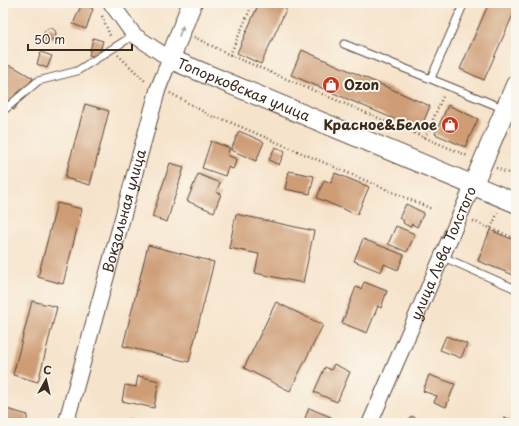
<svg xmlns="http://www.w3.org/2000/svg" width="519" height="426" viewBox="0 0 519 426" font-family="'Playpen Sans',sans-serif">
<style>
.building{fill:#ce9d76}
.lines{fill:none;stroke-linecap:round;stroke-linejoin:round}
.service-casing{stroke:#574638;stroke-width:9}
.minor-casing{stroke:#574638;stroke-width:17}
.tertiary-casing{stroke:#574638;stroke-width:21}
.path{stroke:#574638;stroke-width:2.5;stroke-dasharray:1 3;stroke-linecap:butt}
.service{stroke:#fff;stroke-width:7}
.minor{stroke:#fff;stroke-width:15}
.tertiary{stroke:#fff;stroke-width:19}
.oneway{fill:#a79f9a}
.labels{text-anchor:middle;stroke-width:4;stroke-linejoin:round;paint-order:stroke}
.poi-label{font-size:14px;font-weight:bold;fill:#3b2a1e;stroke:#fbf7ec;text-anchor:start}
.street-label{font-size:14px;fill:#3b2a1e;stroke:#fbf7ec}
</style>
<rect width="100%" height="100%" fill="#fbf7ec"/>
<filter id="ink" filterUnits="userSpaceOnUse"><feTurbulence type="fractalNoise" baseFrequency=".025" numOctaves="2"/><feDisplacementMap in="SourceGraphic" scale="8" xChannelSelector="R" yChannelSelector="G"/><feConvolveMatrix kernelMatrix="1 2 1 2 8 2 1 2 1" color-interpolation-filters="sRGB"/></filter>
<filter id="wash" filterUnits="userSpaceOnUse"><feTurbulence type="fractalNoise" baseFrequency=".012" numOctaves="4" result="noise"/><feDisplacementMap in="SourceGraphic" scale="16" xChannelSelector="R" yChannelSelector="G"/><feGaussianBlur stdDeviation="0.9" result="paint"/><feColorMatrix in="noise" values="0 0 0 0 0 0 0 0 0 0 0 0 0 0 0 0 0 1.4 0 .05"/><feComposite in="paint" operator="in"/></filter>
<g filter="url(#wash)">
<rect width="100%" height="100%" fill="#f6e3cb"/>
<g id="blocks">
<g class="building">
<path d="M259 3H289L261 64 237 53Z"/>
<path d="M489 3H516V8L484 80 460 69Z"/>
<path d="M85 5 93 9 86 29 73 24 80 8Z"/>
<circle cx="50" cy="34" r="6"/>
<path d="M93 38 103 41 98 58 89 55Z"/>
<path d="M302 50 430 106 420 130 291 75Z"/>
<path d="M41 52 52 56 47 68 37 64Z"/>
<path d="M3 64 14 67 33 78 14 110 3 104Z"/>
<path d="M85 104 109 111 90 185 65 178Z"/>
<path d="M448 105 478 119 465 147 435 134Z"/>
<path d="M239 131 264 142 256 161 231 150Z"/>
<path d="M211 141 230 148 227 155 237 159 233 169 228 167 225 176 202 168Z"/>
<path d="M275 147 285 151 279 165 269 160Z"/>
<path d="M170 163 184 167 167 222 152 217Z"/>
<path d="M289 171 314 176 310 194 285 189Z"/>
<path d="M335 173 369 187 357 215 317 198 324 180 331 183Z"/>
<path d="M198 174 220 183 216 192 221 194 214 212 187 201Z"/>
<path d="M57 203 82 209 63 284 38 277Z"/>
<path d="M406 204 424 213 417 227 412 224 410 227 403 223 404 221 399 218Z"/>
<path d="M236 214 314 231 303 283 255 273 259 254 229 248Z"/>
<path d="M396 226 415 234 407 252 388 244Z"/>
<path d="M490 230 516 241V276L478 261Z"/>
<path d="M363 239 404 255 398 270 384 264 381 272 354 261Z"/>
<path d="M148 245 214 262 189 362 123 346Z"/>
<path d="M364 282 387 291 381 308 378 306 367 333 342 323 356 287 361 289Z"/>
<path d="M32 301 57 307 38 382 13 375Z"/>
<path d="M276 302 323 325 290 391 244 368Z"/>
<path d="M446 336 467 344 461 358 440 350Z"/>
<path d="M334 364 350 372 337 402 314 392 325 367 331 370Z"/>
<path d="M429 375 455 384 446 407 434 402 437 396 423 391Z"/>
<path d="M138 376 159 381 154 408 122 401 125 385 136 387Z"/>
<path d="M3 408 28 415 26 423H3Z"/>
<path d="M309 408 331 417 329 423H303Z"/>
<path d="M411 416 426 423H408Z"/>
<path d="M504 418 516 422V423H503Z"/>
<path d="M128 419 137 421 136 423H127Z"/>
</g>
</g>
</g>
<g filter="url(#ink)">
<use href="#blocks" fill-opacity="0" stroke="#574638" stroke-width="1"/>
<g class="lines">
<g class="service-casing">
<g id="service">
<path d="M344 44 505 109"/>
<path d="M431 78 464 3"/>
<path d="M3 111 38 81 77 71 134 35"/>
<path d="M441 256 516 289"/>
</g>
</g>
<g class="minor-casing">
<g id="minor">
<path id="s1" d="M66 423 158 89 170 59 134 35 111 3"/>
<path id="s2" d="M370 423 473 185"/>
</g>
</g>
<g class="tertiary-casing">
<g id="tertiary">
<path id="s3" d="M192 3 170 59 516 203"/>
<path d="M473 185 516 84"/>
</g>
</g>
<g class="path">
<path d="M102 16 111 38"/>
<path d="M194 37 230 55 468 156"/>
<path d="M118 55 146 82"/>
<path d="M230 55 253 3"/>
<path d="M170 93 213 117 225 120 432 209"/>
<path d="M425 138 444 94"/>
<path d="M496 168 516 176"/>
<path d="M473 221 516 239"/>
<path d="M491 228 498 212"/>
</g>
<use href="#service" class="service"/>
<use href="#minor" class="minor"/>
<use href="#tertiary" class="tertiary"/>
</g>
<defs><path id="oneway-solid" d="M-6-.8H1V-3.2L6.5 0L1 3.2V.8H-6Z"/></defs>
<use class="oneway" href="#oneway-solid" transform="translate(181 31) rotate(-69)"/>
</g>
<defs>
<g id="shop-disc" transform="scale(0.9)"><circle r="9.5" fill="#c8321e" stroke="#fbf7ec"/><path d="M-5-2.5h2.3a2.7 3.5 0 0 1 5.4 0H5L5.5 6h-11ZM-1.5-2.5h3a1.5 2.3 0 0 0-3 0Z" fill="#fff"/></g>
</defs>
<g fill-rule="evenodd">
<use href="#shop-disc" x="331" y="85"/>
<use href="#shop-disc" x="450" y="125"/>
</g>
<g class="labels">
<g class="poi-label">
<text x="344" y="90">Ozon</text>
<text x="437" y="130" text-anchor="end">Красное&amp;Белое</text>
</g>
<g class="street-label">
<text dy="5" stroke="none"><textPath href="#s3" startOffset="140">Топорковская улица</textPath></text>
<text dy="5" stroke="none"><textPath href="#s1" startOffset="220">Вокзальная улица</textPath></text>
<text dy="5" stroke="none"><textPath href="#s2" startOffset="185">улица Льва Толстого</textPath></text>
</g>
</g>
<rect width="519" height="426" fill="none" stroke="#fbf7ec" stroke-width="16"/>
<g transform="translate(46 380) rotate(8)" stroke="#fbf7ec" stroke-width="3" paint-order="stroke">
<path d="M0-3L7 15L0 10L-7 15Z" fill="#3b2a1e"/>
<text y="-6" font-size="11" font-weight="bold" text-anchor="middle" fill="#3b2a1e">С</text>
</g>
<path d="M28 44v6h104v-6" fill="none" stroke="#3b2a1e" stroke-width="2"/>
<text x="34" y="44" font-size="12" fill="#3b2a1e" stroke="#fbf7ec" stroke-width="3" paint-order="stroke">50 m</text>
</svg>
